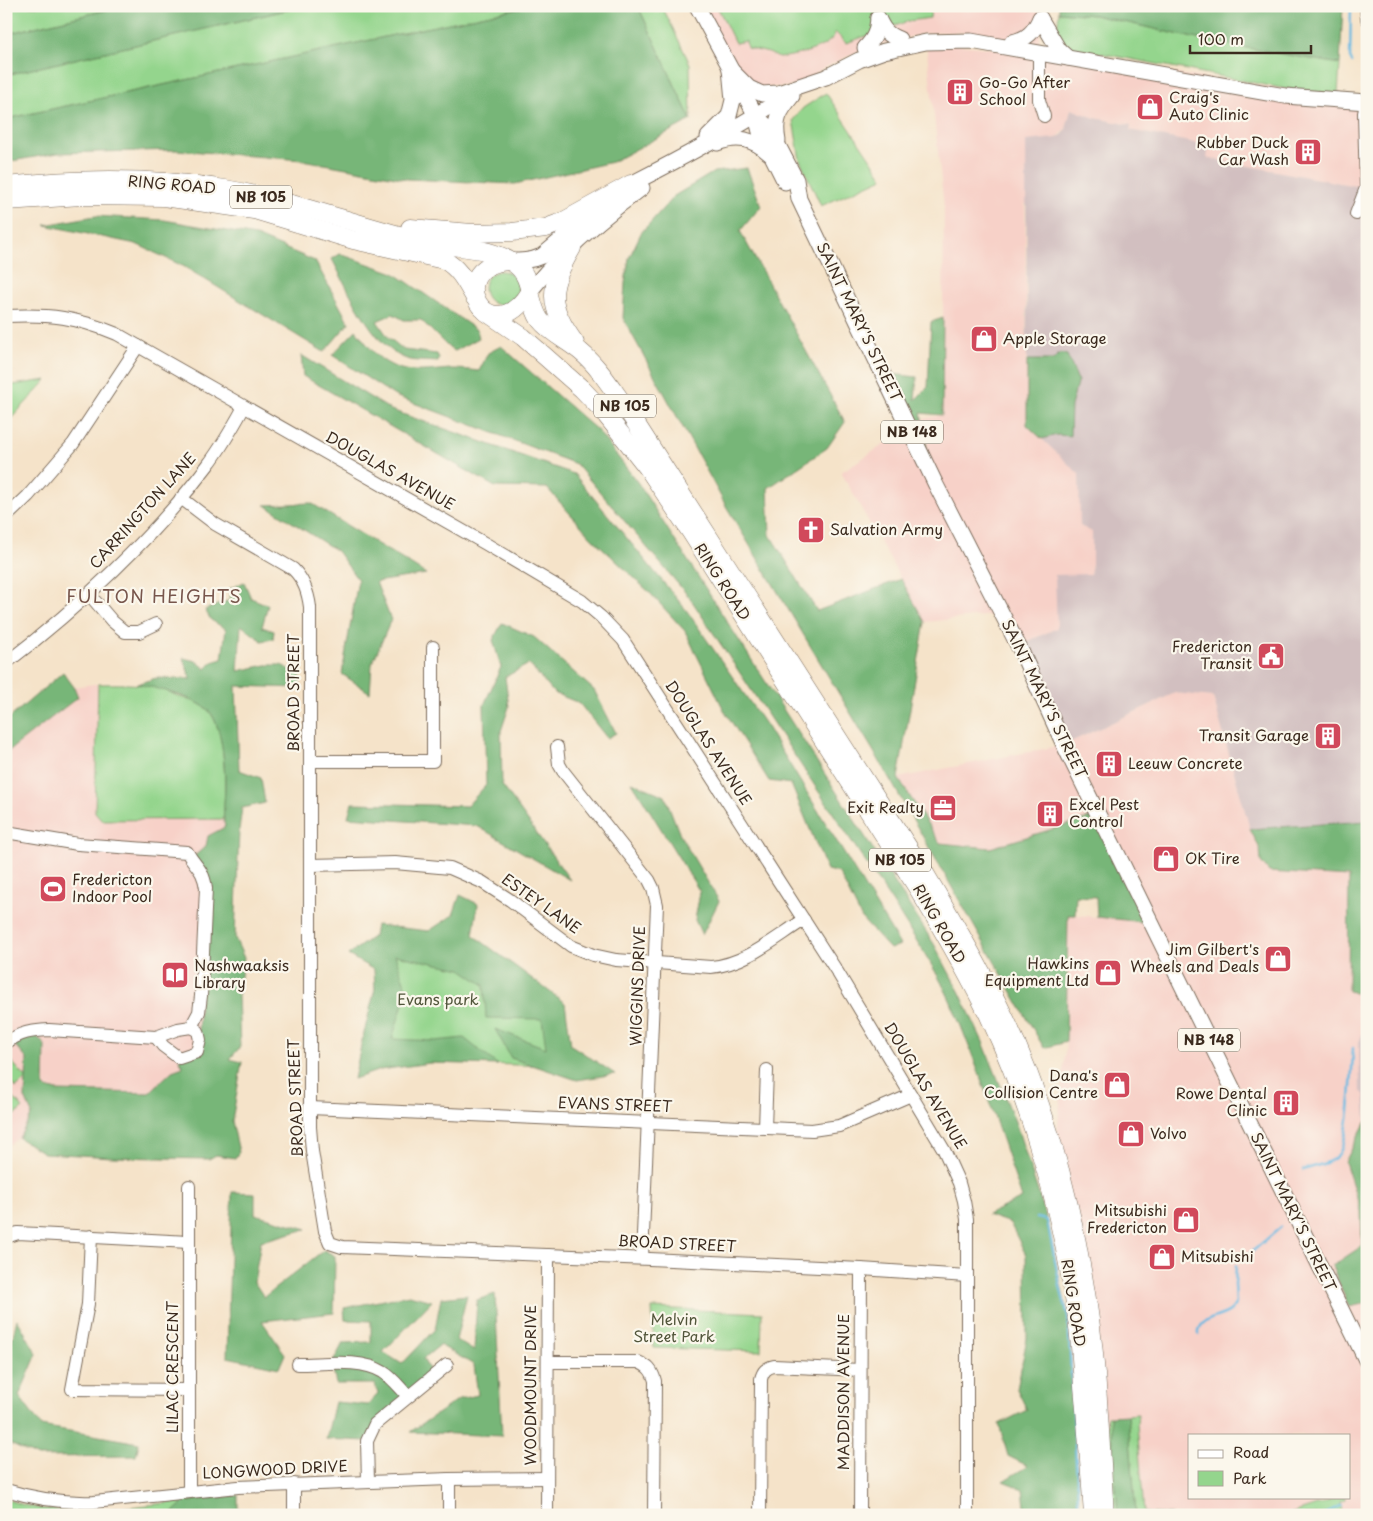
<svg xmlns="http://www.w3.org/2000/svg" width="1373" height="1521" viewBox="0 0 1373 1521" font-family="'Playpen Sans',sans-serif">
<style>
.built{fill:#f7d1c8;fill-rule:evenodd}
.industrial{fill:#d2bfc0}
.green{fill:#94d58d;stroke:#688056}
.forest{fill:#77b678;stroke:#59704b}
.lines{fill:none;stroke-linecap:round;stroke-linejoin:round}
.stream{stroke:#66b9e2;stroke-width:2.5}
.minor-casing{stroke:#7c6b5a;stroke-width:14}
.major-casing{stroke:#7c6b5a;stroke-width:17}
.highway-casing{stroke:#7c6b5a;stroke-width:19}
.minor{stroke:#fff;stroke-width:12}
.major{stroke:#fff;stroke-width:15}
.highway{stroke:#fff;stroke-width:18}
.labels{text-anchor:middle;stroke-width:4.5;stroke-linejoin:round;paint-order:stroke}
.shield{fill:#fbf7ec;stroke:#75685c;stroke-width:1}
.shield-label{font-size:14px;font-weight:bold;fill:#3b2a1e}
.poi-label{font-size:15px;fill:#3b2a1e;stroke:#fbf7ec;text-anchor:start}
.street-label{font-size:15px;fill:#3b2a1e;stroke:#fbf7ec}
.park-label{font-size:15px;fill:#51553a;stroke:#fbf7ec}
.quarter-label{font-size:18px;letter-spacing:1px;fill:#78564c;stroke:#fbf7ec}
</style>
<rect width="100%" height="100%" fill="#fbf7ec"/>
<filter id="ink" filterUnits="userSpaceOnUse"><feTurbulence type="fractalNoise" baseFrequency=".02" numOctaves="2"/><feDisplacementMap in="SourceGraphic" scale="10" xChannelSelector="R" yChannelSelector="G"/><feConvolveMatrix kernelMatrix="1 2 1 2 8 2 1 2 1" color-interpolation-filters="sRGB"/></filter>
<filter id="wash" filterUnits="userSpaceOnUse"><feTurbulence type="fractalNoise" baseFrequency=".0096" numOctaves="4" result="noise"/><feDisplacementMap in="SourceGraphic" scale="20" xChannelSelector="R" yChannelSelector="G"/><feGaussianBlur stdDeviation="1.12" result="paint"/><feColorMatrix in="noise" values="0 0 0 0 0 0 0 0 0 0 0 0 0 0 0 0 0 1.4 0 .05"/><feComposite in="paint" operator="in"/></filter>
<g filter="url(#wash)">
<rect width="100%" height="100%" fill="#f5e3c9"/>
<g class="built">
<path d="M697 6H1041L1039 53 1367 102V208L1366 188 1206 158 1208 146 1130 130 1131 125 1095 118 1071 109 1066 129 1057 138 1049 139 1027 204H1025L1027 425 1080 474V526L1092 532V564L1090 574 1057 628 1018 646 1003 614 925 622 841 472 924 419 942 415 944 207 926 42 1036 52 1001 38 976 33 943 32 922 34 865 48 820 70 801 86 749 88Z"/>
<path d="M94 684H137L238 715 239 771 230 1049 165 1100 40 1122 6 1147V736L74 687Z"/>
<path d="M1175 693 1213 697 1250 828 1260 849 1261 862 1269 872 1349 876 1348 991 1365 995 1367 1011V1121L1345 1162 1361 1211 1362 1246 1349 1307 1367 1303V1515H1105L1055 1154 1066 1042 1068 914 1151 923 1099 815 990 848 940 843 898 778 1064 745ZM1189 1435H1349V1497H1189Z"/>
</g>
<g class="industrial">
<path d="M1071 109 1095 118 1131 125 1130 130 1209 146 1207 158 1366 188 1367 821 1250 829 1213 697 1175 693 1064 745 1018 646 1057 628 1055 575 1090 574 1092 564V532L1080 526 1079 474 1027 425 1026 141 1057 138 1063 134 1066 129Z"/>
<path d="M1367 1022V1121H1366L1364 1094 1360 1091 1359 1042Z"/>
</g>
<g class="green">
<path d="M6 6H123L6 34Z"/>
<path d="M304 6H528L6 119V75Z"/>
<path d="M638 6H662L690 64 691 120Z"/>
<path d="M717 6H931L930 18 909 21 846 43 835 32C832 49 793 56 779 58L769 53 747 48 746 41 735 43Z"/>
<path d="M1059 12 1094 15 1202 40 1340 64 1338 94 1286 89 1068 47 1057 31Z"/>
<path d="M826 93 883 178 821 206 800 160 793 120 803 108Z"/>
<circle cx="501" cy="288" r="17"/>
<path d="M47 380 6 424V386Z"/>
<path d="M98 684C117 684 136 683 155 687 164 689 172 694 180 697 190 700 201 703 208 710 227 729 226 793 223 819L102 820 95 812Z"/>
<path d="M429 931 550 1012 554 1066 376 1061 374 936Z"/>
<path d="M12 1062 27 1079 16 1088 6 1077V1068Z"/>
<path d="M6 1090 23 1108 6 1123Z"/>
<path d="M652 1308 762 1313 761 1351 654 1348Z"/>
<path d="M1138 1414 1137 1424 1144 1513 1172 1515H1136L1128 1415Z"/>
<path d="M1107 1416H1111L1118 1515H1112Z"/>
<path d="M223 1496 217 1515H6V1499C49 1516 95 1511 139 1506 167 1503 195 1500 223 1496Z"/>
<path d="M1341 1497H1345V1500L1340 1502 1343 1515H1287Z"/>
</g>
<g class="forest">
<path d="M123 6H304L6 75V34Z"/>
<path d="M528 6H638L691 120 612 162 515 184 407 179 302 160 177 150 58 153 6 162V119Z"/>
<path d="M1059 6H1343L1340 64 1202 40 1094 15 1059 12Z"/>
<path d="M747 168 761 206 740 231 845 422 827 448 768 488 770 535 817 611 901 579 925 622 898 778 940 843 990 848 1099 815 1152 923 1097 917 1096 897 1076 896 1075 915H1068L1066 1042 1044 1048 880 762 726 506 623 318 625 283 629 258 641 233 674 196 714 172Z"/>
<path d="M95 216 164 220 256 236 315 261 349 323 324 352 183 266 136 244 45 225Z"/>
<path d="M340 254 394 273 477 330 479 338 455 351 449 348 421 320H404L393 314 377 321 388 337 404 350 437 354 439 358 438 362C428 361 413 362 404 358 373 346 347 287 332 259Z"/>
<path d="M943 318 942 415 921 413 927 449 890 374 917 377 915 400 928 387 931 322Z"/>
<path d="M356 330C366 343 376 358 391 365 410 375 431 370 452 369 461 369 470 370 479 371L488 353 501 346 598 431 638 483 934 944 960 993 983 1042 1016 1124 1045 1213 1068 1316 1079 1515H1026L1023 1489 1003 1481 1028 1466 1008 1456 999 1424 1027 1410 1017 1389 1027 1338 1026 1255 1010 1223 987 1215 1022 1198C999 1132 978 1064 950 1000 935 967 913 936 894 905L690 598 576 464 395 396 332 355Z"/>
<path d="M1060 353 1067 355 1078 380 1071 406 1070 436 1057 435 1042 439 1027 425V360H1053Z"/>
<path d="M301 355 391 410 574 474 687 611 767 727 900 945 890 949 862 919 839 873 827 870 791 784 769 781 724 710 685 631 650 593 591 537 547 488 495 487 303 376Z"/>
<path d="M311 503 426 574 376 582 391 620 372 664 370 693 342 674 358 580 337 551 265 505Z"/>
<path d="M244 582 251 598 268 605 262 627 274 631 273 639 262 641 241 625 238 671 266 665H281L300 674V688L236 686 239 770 261 778 265 803 242 808 239 830 235 938 244 958 238 994 240 1047 230 1059 242 1062 232 1121 239 1152 235 1158 216 1155 209 1159 113 1157 44 1153 19 1138 32 1114 25 1098 27 1059 10 1040 32 1031 45 1045 44 1087 57 1091 149 1093 172 1071 183 1067 179 1058 197 1052 206 888 191 859 206 846 208 836 225 827C222 814 225 799 225 785 225 766 222 725 209 711 198 698 153 687 137 684L156 678 191 679 183 658 196 661 206 669 212 662 222 659 226 629 211 620 205 610 230 600 229 589Z"/>
<path d="M502 623 534 637 594 690 616 733 607 738 579 703 554 693 529 664 505 677 509 707 501 731 502 785 570 880 477 826 348 817 352 803 467 806 486 785 484 705 501 667 493 640Z"/>
<path d="M63 672 74 687 78 697 6 753V721Z"/>
<path d="M632 782 665 796 680 835 719 901 702 935 695 920 700 892Z"/>
<path d="M1367 821V1011L1365 995 1348 991 1349 877 1269 872 1261 862 1260 849 1250 829Z"/>
<path d="M460 895 478 904 473 935 565 1003 571 1045 615 1074 577 1080 511 1058 495 1029 546 1048 542 1019 486 1018 484 985 461 969 395 955 407 991 392 1039 435 1041 464 1038 498 1065 430 1063 380 1070 354 1079 362 1041 375 989 374 970 348 955 374 936 376 925 429 931 453 915Z"/>
<path d="M1366 1121 1367 1303 1349 1307 1332 1266 1362 1246 1361 1211 1345 1162Z"/>
<path d="M232 1192 255 1193V1214L307 1229 261 1241 254 1282 264 1297 324 1250 335 1256 334 1313 262 1321 285 1354 279 1368 227 1357Z"/>
<path d="M495 1294 502 1436 410 1432 459 1399 478 1395 474 1365 440 1345 423 1359 433 1376 367 1441 326 1439 335 1402 368 1405 378 1394 375 1384H336L332 1364 343 1343 371 1342V1321L345 1320 344 1308 409 1295 432 1301 383 1352 402 1364 435 1329 441 1298 467 1295 456 1340 474 1351 477 1300Z"/>
<path d="M17 1319 37 1354 19 1396 41 1426 139 1443 136 1456 38 1457 6 1442V1366Z"/>
<path d="M1128 1415 1136 1515H1118L1111 1416Z"/>
<path d="M238 1495V1515H174V1511L184 1502Z"/>
</g>
<g class="lines">
<g class="stream">
<path d="M1351 6 1350 58 1352 62"/>
<path d="M1303 1170C1314 1166 1330 1164 1338 1155 1350 1141 1352 1069 1353 1048"/>
<path d="M1036 1218 1047 1220 1061 1290 1068 1316 1079 1515"/>
<path d="M1247 1256 1281 1227"/>
<path d="M1199 1335C1197 1317 1221 1319 1231 1310 1233 1308 1234 1306 1236 1303L1235 1284 1236 1266"/>
<path d="M1323 1515 1341 1505"/>
</g>
</g>
</g>
<g filter="url(#ink)">
<g class="lines">
<g class="minor-casing">
<g id="minor">
<path d="M1366 6 1367 19"/>
<path d="M1039 53V100L1044 116"/>
<path d="M1356 214 1366 188 1364 113 1367 100"/>
<path d="M6 316C51 314 76 317 117 334L486 544 582 601 601 617 623 640 838 973 944 1150 959 1183 964 1201 967 1219V1515"/>
<path d="M181 498 215 524 293 569C304 580 308 592 310 607V1127L312 1151 325 1231 330 1243 342 1247 650 1259 861 1269 967 1276"/>
<path d="M6 517 28 496 73 444 138 346"/>
<path d="M89 594 112 621 125 632H139L156 624"/>
<path d="M6 663C78 608 154 537 208 465 222 447 233 427 244 407"/>
<path d="M557 747 559 764 563 771 649 880 653 888 657 905 642 1258"/>
<path d="M310 761H433V647"/>
<path d="M6 832 78 844 187 852C196 868 203 868 206 888L201 996 199 1012 191 1027 178 1029 156 1037 49 1030C32 1031 20 1032 6 1043"/>
<path d="M310 865 395 863 450 868 482 882 510 900 571 946 593 955 616 960 711 967C746 964 775 938 804 920"/>
<path d="M156 1037 163 1046 179 1058 197 1052 200 1040 198 1031 191 1027"/>
<path d="M310 1108 812 1130 839 1126 911 1095"/>
<path d="M765 1128 767 1070"/>
<path d="M91 1236 88 1304 72 1389 189 1390"/>
<path d="M6 1237 18 1233 189 1242"/>
<path d="M548 1362H638C648 1366 652 1370 655 1381L654 1515"/>
<path d="M298 1364C324 1364 361 1358 383 1372 393 1378 400 1388 408 1396"/>
<path d="M449 1479V1515"/>
<path d="M368 1482 367 1441 375 1424 447 1365"/>
<path d="M294 1484V1515"/>
<path d="M6 1490C35 1499 64 1503 94 1502L238 1487 449 1479 547 1478"/>
<path d="M189 1492V1186"/>
<path d="M547 1515 548 1255"/>
<path d="M760 1515 761 1379C763 1371 766 1368 774 1366L860 1370"/>
<path d="M860 1515 861 1269"/>
</g>
</g>
<g class="major-casing">
<g id="major">
<path d="M697 6 756 116 760 132 785 182"/>
<path d="M878 18C883 29 887 35 899 39"/>
<path d="M1040 18 1059 50 1068 58"/>
<path d="M1012 42C1027 39 1034 32 1040 18"/>
<path d="M865 48C875 38 877 31 878 18"/>
<path d="M730 69 749 88 762 94 778 93 826 77 859 60 884 51 926 42 971 41 1285 96 1367 102"/>
<path d="M756 116 769 128 796 180 799 199 936 485 1021 651 1064 745 1367 1362"/>
<path d="M708 137 729 116 733 100 730 69"/>
<path d="M778 141C774 120 779 112 792 96"/>
<path d="M717 143C738 135 753 139 769 153"/>
<path d="M623 190 631 184C686 156 739 127 791 93"/>
<path d="M508 261C521 261 531 261 542 256L600 207"/>
<path d="M530 291C562 252 601 218 642 188"/>
</g>
</g>
<g class="highway-casing">
<g id="highway">
<path d="M6 186C79 178 153 177 225 189 293 200 358 226 426 242 456 249 490 245 516 265 533 278 528 303 540 320 550 333 568 341 581 352 598 366 611 387 624 405L926 875C951 917 976 960 998 1004 1041 1090 1068 1186 1084 1281 1098 1358 1100 1437 1105 1515"/>
<path d="M6 201 81 196 164 197 254 210 353 240 444 260C460 269 466 283 475 298"/>
<path d="M410 228 472 233 512 232 546 228 562 222 631 184"/>
<path d="M572 248C548 288 547 305 575 343"/>
<path d="M508 261C439 267 490 357 530 291"/>
<path d="M486 312 523 337 582 389 602 410 647 467 690 531 920 892C944 932 967 972 988 1014 1028 1099 1055 1192 1072 1285 1078 1318 1081 1353 1083 1386 1087 1429 1090 1472 1093 1515"/>
</g>
</g>
<use href="#minor" class="minor"/>
<use href="#major" class="major"/>
<use href="#highway" class="highway"/>
</g>
</g>
<defs>
<g id="building-square" transform="scale(1.4375)"><rect x="-9" y="-9" width="18" height="18" rx="4" fill="#d1495b" stroke="#fbf7ec"/><path d="M-4-6H4V6H1V3H-1V6H-4ZM-2.5-4.3h1.7v1.8h-1.7ZM.8-4.3h1.7v1.8H.8ZM-2.5-1h1.7V.8h-1.7ZM.8-1h1.7V.8H.8Z" fill="#fff"/></g>
<g id="shop-square" transform="scale(1.4375)"><rect x="-9" y="-9" width="18" height="18" rx="4" fill="#d1495b" stroke="#fbf7ec"/><path d="M-5-2.5h2.3a2.7 3.5 0 0 1 5.4 0H5L5.5 6h-11ZM-1.5-2.5h3a1.5 2.3 0 0 0-3 0Z" fill="#fff"/></g>
<g id="church-square" transform="scale(1.4375)"><rect x="-9" y="-9" width="18" height="18" rx="4" fill="#d1495b" stroke="#fbf7ec"/><path d="M-1.2-6h2.4v3.5h3.3v2.4h-3.3V6h-2.4V-.1h-3.3v-2.4h3.3Z" fill="#fff"/></g>
<g id="civic-square" transform="scale(1.4375)"><rect x="-9" y="-9" width="18" height="18" rx="4" fill="#d1495b" stroke="#fbf7ec"/><path d="M-.6-6.5H3V-4.5H.6V-3L4-1V1h2V6H-6V1h2V-1L-.6-3ZM-1.2 2.5V6h2.4V2.5Z" fill="#fff"/></g>
<g id="office-square" transform="scale(1.4375)"><rect x="-9" y="-9" width="18" height="18" rx="4" fill="#d1495b" stroke="#fbf7ec"/><path d="M-6-3h4V-5.5h4V-3h4V5H-6ZM-1-4.5V-3h2v-1.5ZM-6 0V1H6V0Z" fill="#fff"/></g>
<g id="stadium-square" transform="scale(1.4375)"><rect x="-9" y="-9" width="18" height="18" rx="4" fill="#d1495b" stroke="#fbf7ec"/><path d="M0-5a6.5 5 0 1 0 0 10a6.5 5 0 1 0 0-10ZM-3.5-1.8h7v3.6h-7Z" fill="#fff"/></g>
<g id="library-square" transform="scale(1.4375)"><rect x="-9" y="-9" width="18" height="18" rx="4" fill="#d1495b" stroke="#fbf7ec"/><path d="M-6-4Q-3-5.5-.7-3.5V5Q-3 3-6 4ZM6-4Q3-5.5 .7-3.5V5Q3 3 6 4Z" fill="#fff"/></g>
</defs>
<g fill-rule="evenodd">
<use href="#building-square" x="960" y="92"/>
<use href="#shop-square" x="1150" y="107"/>
<use href="#building-square" x="1308" y="152"/>
<use href="#shop-square" x="984" y="339"/>
<use href="#church-square" x="811" y="530"/>
<use href="#civic-square" x="1271" y="656"/>
<use href="#building-square" x="1328" y="736"/>
<use href="#building-square" x="1109" y="764"/>
<use href="#office-square" x="943" y="808"/>
<use href="#building-square" x="1050" y="814"/>
<use href="#shop-square" x="1166" y="859"/>
<use href="#stadium-square" x="53" y="889"/>
<use href="#shop-square" x="1278" y="959"/>
<use href="#shop-square" x="1108" y="973"/>
<use href="#library-square" x="175" y="975"/>
<use href="#shop-square" x="1117" y="1085"/>
<use href="#building-square" x="1286" y="1103"/>
<use href="#shop-square" x="1131" y="1134"/>
<use href="#shop-square" x="1186" y="1220"/>
<use href="#shop-square" x="1162" y="1257"/>
</g>
<g class="labels">
<g class="shield">
<rect x="230" y="185.5" width="62" height="23" rx="4"/>
<rect x="594" y="394.5" width="62" height="23" rx="4"/>
<rect x="881" y="420.5" width="62" height="23" rx="4"/>
<rect x="869" y="848.5" width="62" height="23" rx="4"/>
<rect x="1178" y="1028.5" width="62" height="23" rx="4"/>
</g>
<g class="shield-label">
<text x="261" y="202">NB 105</text>
<text x="625" y="411">NB 105</text>
<text x="912" y="437">NB 148</text>
<text x="900" y="865">NB 105</text>
<text x="1209" y="1045">NB 148</text>
</g>
<g class="poi-label">
<text x="979" y="88">Go-Go After<tspan x="979" dy="17">School</tspan></text>
<text x="1169" y="103">Craig's<tspan x="1169" dy="17">Auto Clinic</tspan></text>
<text x="1289" y="148" text-anchor="end">Rubber Duck<tspan x="1289" dy="17">Car Wash</tspan></text>
<text x="1003" y="344">Apple Storage</text>
<text x="830" y="535">Salvation Army</text>
<text x="1252" y="652" text-anchor="end">Fredericton<tspan x="1252" dy="17">Transit</tspan></text>
<text x="1309" y="741" text-anchor="end">Transit Garage</text>
<text x="1128" y="769">Leeuw Concrete</text>
<text x="1069" y="810">Excel Pest<tspan x="1069" dy="17">Control</tspan></text>
<text x="924" y="813" text-anchor="end">Exit Realty</text>
<text x="1185" y="864">OK Tire</text>
<text x="72" y="885">Fredericton<tspan x="72" dy="17">Indoor Pool</tspan></text>
<text x="1259" y="955" text-anchor="end">Jim Gilbert's<tspan x="1259" dy="17">Wheels and Deals</tspan></text>
<text x="1089" y="969" text-anchor="end">Hawkins<tspan x="1089" dy="17">Equipment Ltd</tspan></text>
<text x="194" y="971">Nashwaaksis<tspan x="194" dy="17">Library</tspan></text>
<text x="1098" y="1081" text-anchor="end">Dana's<tspan x="1098" dy="17">Collision Centre</tspan></text>
<text x="1267" y="1099" text-anchor="end">Rowe Dental<tspan x="1267" dy="17">Clinic</tspan></text>
<text x="1150" y="1139">Volvo</text>
<text x="1167" y="1216" text-anchor="end">Mitsubishi<tspan x="1167" dy="17">Fredericton</tspan></text>
<text x="1181" y="1262">Mitsubishi</text>
</g>
<g class="street-label">
<text transform="translate(172 185) rotate(5)" y="5">RING ROAD</text>
<text transform="translate(859 322) rotate(64)" y="5">SAINT MARY'S STREET</text>
<text transform="translate(390 471) rotate(29)" y="5">DOUGLAS AVENUE</text>
<text transform="translate(143 511) rotate(-48)" y="5">CARRINGTON LANE</text>
<text transform="translate(722 582) rotate(57)" y="5">RING ROAD</text>
<text transform="translate(294 693) rotate(-90)" y="5">BROAD STREET</text>
<text transform="translate(1044 699) rotate(64)" y="5">SAINT MARY'S STREET</text>
<text transform="translate(708 743) rotate(57)" y="5">DOUGLAS AVENUE</text>
<text transform="translate(541 904) rotate(35)" y="5">ESTEY LANE</text>
<text transform="translate(939 924) rotate(60)" y="5">RING ROAD</text>
<text transform="translate(638 986) rotate(-88)" y="5">WIGGINS DRIVE</text>
<text transform="translate(925 1086) rotate(59)" y="5">DOUGLAS AVENUE</text>
<text transform="translate(296 1098) rotate(-92)" y="5">BROAD STREET</text>
<text transform="translate(615 1105) rotate(2)" y="5">EVANS STREET</text>
<text transform="translate(1293 1212) rotate(64)" y="5">SAINT MARY'S STREET</text>
<text transform="translate(677 1244) rotate(3)" y="5">BROAD STREET</text>
<text transform="translate(1073 1303) rotate(81)" y="5">RING ROAD</text>
<text transform="translate(173 1367) rotate(-90)" y="5">LILAC CRESCENT</text>
<text transform="translate(531 1385) rotate(-90)" y="5">WOODMOUNT DRIVE</text>
<text transform="translate(844 1392) rotate(-90)" y="5">MADDISON AVENUE</text>
<text transform="translate(275 1470) rotate(-3)" y="5">LONGWOOD DRIVE</text>
</g>
<g class="park-label">
<text x="438" y="1005">Evans park</text>
<text x="674" y="1325">Melvin<tspan x="674" dy="17">Street Park</tspan></text>
</g>
<g class="quarter-label">
<text x="154" y="603">FULTON HEIGHTS</text>
</g>
</g>
<rect width="1373" height="1521" fill="none" stroke="#fbf7ec" stroke-width="25"/>
<rect x="1188" y="1434" width="162" height="65" fill="#fbf7ec" stroke="#aea59a"/>
<rect x="1198" y="1450" width="25" height="8" fill="#ffffff" stroke="#aea59a"/>
<text x="1233" y="1458" font-size="15" fill="#3b2a1e">Road</text>
<rect x="1198" y="1471" width="25" height="15" fill="#94d58d" stroke="#aea59a"/>
<text x="1233" y="1484" font-size="15" fill="#3b2a1e">Park</text>
<path d="M1190 45v8h121v-8" fill="none" stroke="#3b2a1e" stroke-width="2.5"/>
<text x="1198" y="45" font-size="15" fill="#3b2a1e" stroke="#fbf7ec" stroke-width="4" paint-order="stroke">100 m</text>
</svg>
